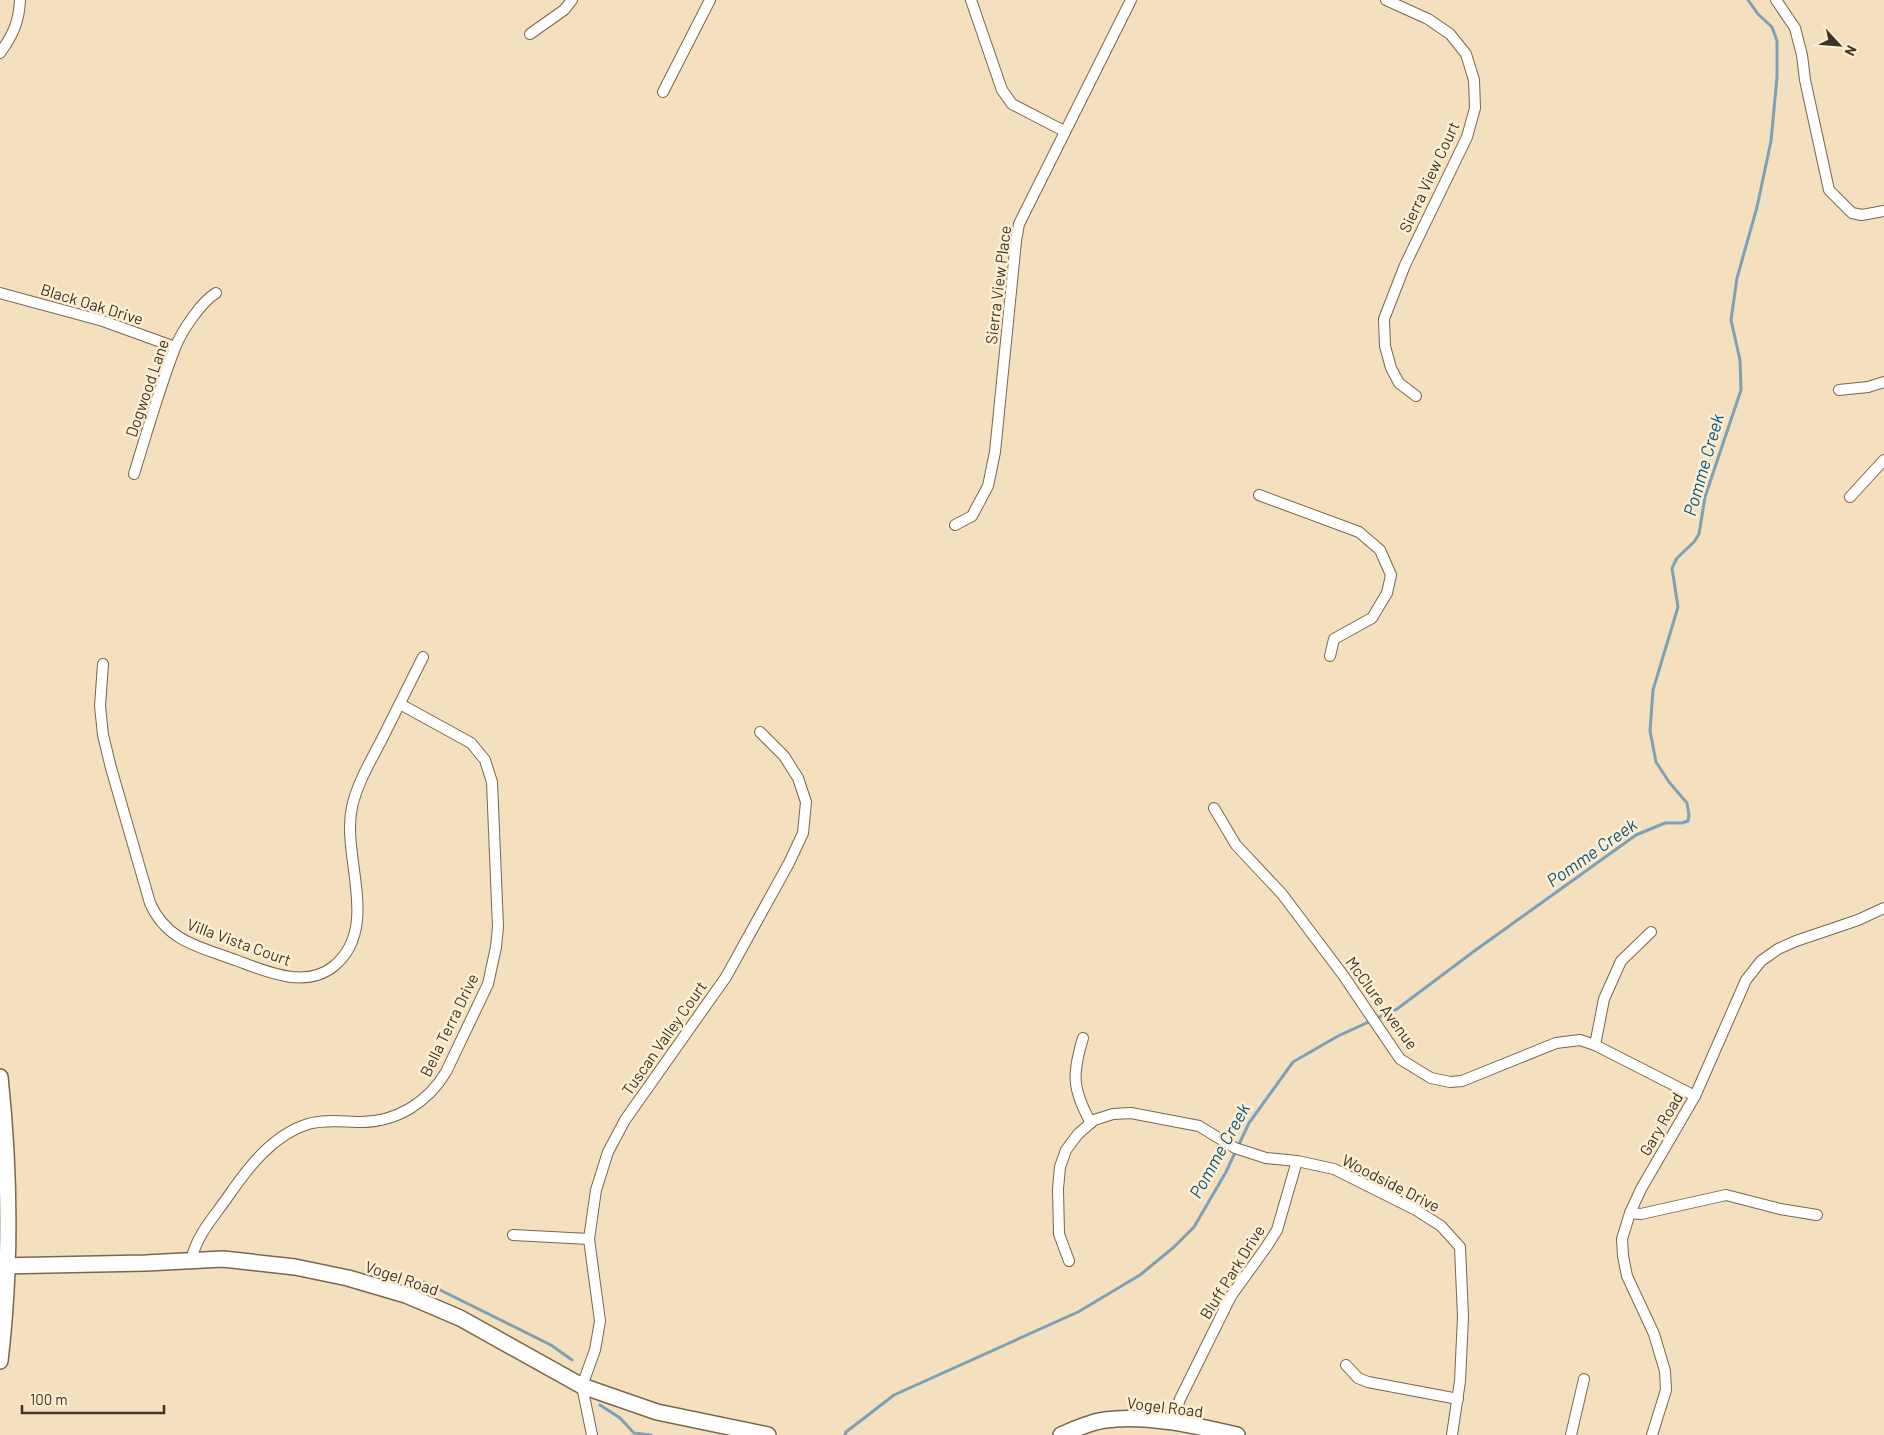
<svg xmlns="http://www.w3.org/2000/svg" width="1884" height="1435" viewBox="0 0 1884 1435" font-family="Barlow,sans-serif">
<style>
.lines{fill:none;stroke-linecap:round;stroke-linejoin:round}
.stream{stroke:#7da1b7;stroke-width:3}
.street-casing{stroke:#79674a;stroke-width:12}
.secondary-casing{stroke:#79674a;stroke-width:18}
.street{stroke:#fff;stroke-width:10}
.secondary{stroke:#fff;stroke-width:15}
.labels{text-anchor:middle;stroke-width:5;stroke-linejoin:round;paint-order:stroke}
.street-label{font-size:16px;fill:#3c3528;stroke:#feeed4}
.water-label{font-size:18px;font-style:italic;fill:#09577f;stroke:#feeed4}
</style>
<rect width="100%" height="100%" fill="#f4e0bf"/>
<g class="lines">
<g class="stream">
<path d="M424 1282 551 1345 572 1360"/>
<path d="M600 1405 620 1418 634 1433 651 1435"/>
<path d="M845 1435 846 1432 894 1395 1078 1312 1140 1275 1174 1247 1194 1227 1226 1172 1249 1123 1293 1062 1338 1036 1397 1009 1473 952 1636 835 1665 823H1682L1688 821 1689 815 1687 803 1669 782 1656 762 1650 731 1653 690 1678 607 1672 568 1677 558 1694 542 1699 534 1705 497 1741 390 1740 360 1731 320 1737 278 1757 207 1771 141 1777 77V41L1772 27 1758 14 1748 0"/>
</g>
<g class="street-casing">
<g id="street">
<path d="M971 0 1002 90 1012 104 1064 131"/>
<path d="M1386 0 1428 19 1450 34 1466 54 1474 80 1475 108 1467 137 1405 265 1384 319 1385 346 1391 368 1399 383 1416 396"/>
<path d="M1776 0 1795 28 1802 55 1805 80 1829 190 1852 213 1862 215 1884 211"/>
<path d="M530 34 564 10 572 0"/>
<path d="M0 53C13 35 19 22 20 0"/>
<path d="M663 92 710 0"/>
<path d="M0 293 103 321 175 347"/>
<path d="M1839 390 1868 387 1884 382"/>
<path d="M134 474C147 432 159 389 175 348 181 332 201 302 216 293"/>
<path d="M1259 495 1359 532 1380 550 1391 575 1387 593 1372 618 1334 639 1330 656"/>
<path d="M1850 497 1884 460"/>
<path d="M955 525 972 516 988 486 995 452 1016 241 1019 224 1131 0"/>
<path d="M103 664 100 706 103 735 111 768 150 903C167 942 201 947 238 961 267 972 306 989 334 966 381 927 341 857 352 807 357 784 370 762 381 741 395 713 409 685 423 657"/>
<path d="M1214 808 1236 845 1282 894 1343 975 1400 1059 1431 1078 1450 1082 1462 1081 1556 1043 1580 1040 1595 1045 1695 1096"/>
<path d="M1083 1038C1072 1074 1072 1089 1091 1123"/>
<path d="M1595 1045 1604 999 1621 961 1651 932"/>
<path d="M1630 1213 1641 1214 1726 1195 1780 1209 1817 1215"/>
<path d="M513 1235 589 1239"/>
<path d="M191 1261C196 1236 213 1218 227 1198 247 1169 272 1135 308 1124 325 1119 344 1122 361 1122 397 1122 428 1102 446 1072L488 984 496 947 498 927 492 782 485 760 471 743 400 704"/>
<path d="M1069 1261 1059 1234 1058 1189 1060 1167 1066 1150 1078 1134 1094 1120 1113 1114 1131 1113 1199 1126 1235 1148 1266 1158 1297 1161 1334 1169 1416 1210 1441 1226 1460 1247 1463 1317 1460 1381 1452 1435"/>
<path d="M1346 1365 1358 1378 1368 1382 1458 1399"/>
<path d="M1172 1423 1180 1399 1231 1296 1267 1246 1277 1230 1297 1161"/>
<path d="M592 1435 582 1386 595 1350 600 1321 589 1239 596 1190 608 1152 625 1120 726 977 789 863 803 833 806 802 798 778 784 756 760 732"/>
<path d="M1571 1435 1584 1379"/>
<path d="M1652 1435 1666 1390 1665 1371 1654 1334 1627 1276 1623 1256 1622 1239 1630 1213 1641 1189 1695 1096 1746 980 1761 961 1778 949 1796 941 1858 920 1884 908"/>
</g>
</g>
<g class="secondary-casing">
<g id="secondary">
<path d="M0 1077C10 1171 11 1267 0 1361"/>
<path d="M0 1266 146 1263 223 1259 295 1267 348 1278 406 1295 460 1318 582 1386 657 1412 768 1435"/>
<path d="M1061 1435C1075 1429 1090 1422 1105 1420 1145 1414 1198 1426 1237 1435"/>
</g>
</g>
<use href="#street" class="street"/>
<use href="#secondary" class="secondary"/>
</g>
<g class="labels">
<g class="street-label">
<text transform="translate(1429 177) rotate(-65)" y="6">Sierra View Court</text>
<text transform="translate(998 285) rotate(-83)" y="6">Sierra View Place</text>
<text transform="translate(92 304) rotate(17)" y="6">Black Oak Drive</text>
<text transform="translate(147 388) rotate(-71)" y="6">Dogwood Lane</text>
<text transform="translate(239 942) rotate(20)" y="6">Villa Vista Court</text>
<text transform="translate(1382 1003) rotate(54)" y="6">McClure Avenue</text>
<text transform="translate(449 1025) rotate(-64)" y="6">Bella Terra Drive</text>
<text transform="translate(664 1038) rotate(-55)" y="6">Tuscan Valley Court</text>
<text transform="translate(1661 1124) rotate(-60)" y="6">Gary Road</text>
<text transform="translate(1391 1183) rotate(27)" y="6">Woodside Drive</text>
<text transform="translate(1232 1272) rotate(-58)" y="6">Bluff Park Drive</text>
<text transform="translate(402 1278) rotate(19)" y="6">Vogel Road</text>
<text transform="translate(1165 1407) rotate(7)" y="6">Vogel Road</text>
</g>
<g class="water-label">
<text transform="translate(1704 465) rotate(-74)" y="6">Pomme Creek</text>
<text transform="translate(1592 853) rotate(-35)" y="6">Pomme Creek</text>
<text transform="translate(1220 1151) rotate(-61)" y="6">Pomme Creek</text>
</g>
</g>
<g transform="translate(1839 45) rotate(116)" stroke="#feeed4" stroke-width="4" paint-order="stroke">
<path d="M0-4L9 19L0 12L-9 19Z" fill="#3c3528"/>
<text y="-8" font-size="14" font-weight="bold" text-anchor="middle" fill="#3c3528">N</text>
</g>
<path d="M22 1405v8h142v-8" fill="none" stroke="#3c3528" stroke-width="2.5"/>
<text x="30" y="1405" font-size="15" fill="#3c3528" stroke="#feeed4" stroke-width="4" paint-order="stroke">100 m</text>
</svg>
